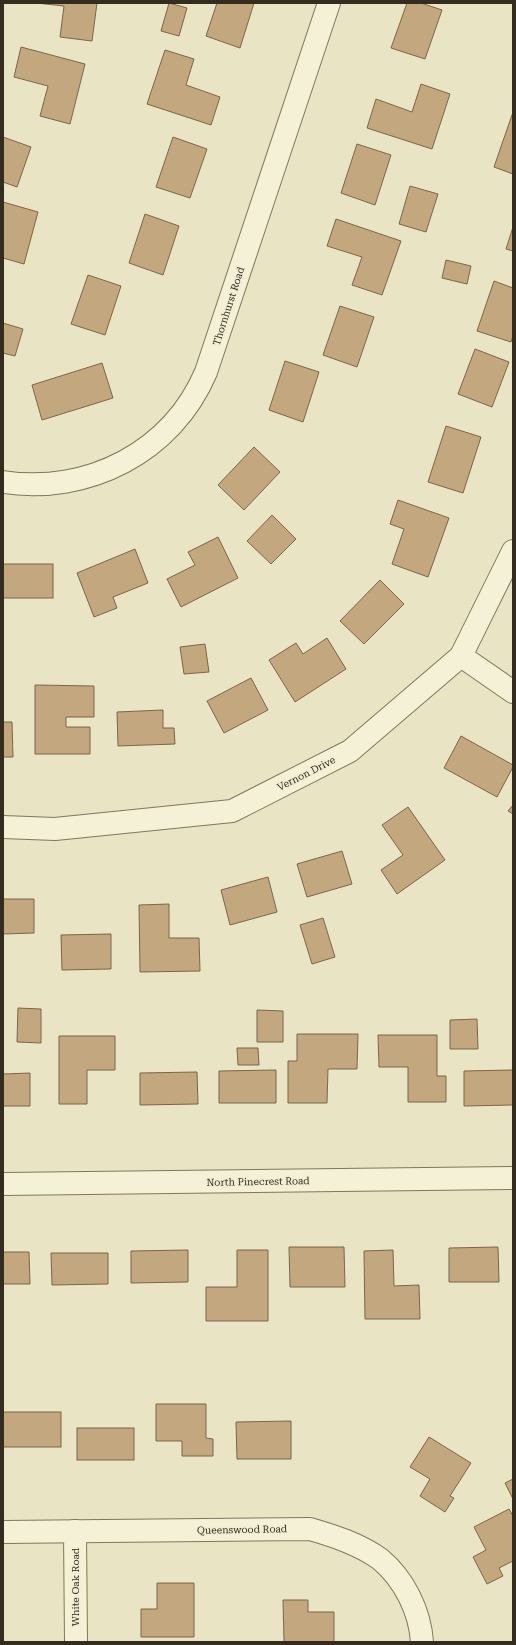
<svg xmlns="http://www.w3.org/2000/svg" width="516" height="1645" viewBox="0 0 516 1645" font-family="'Roboto Serif',serif">
<style>
.building{fill:#c2a77f;stroke:#7d6646}
.lines{fill:none;stroke-linecap:round;stroke-linejoin:round}
.minor-casing{stroke:#81775d;stroke-width:24}
.tertiary-casing{stroke:#81775d;stroke-width:24}
.minor{stroke:#f4f1d6;stroke-width:22}
.tertiary{stroke:#f4f1d6;stroke-width:22}
.labels{text-anchor:middle;stroke-width:3.5;stroke-linejoin:round;paint-order:stroke}
.street-label{font-size:10px;fill:#332c1f;stroke:#f1eed3}
</style>
<rect width="100%" height="100%" fill="#e8e4c4"/>
<g class="building">
<path d="M36 3H97L92 41 60 37 64 6Z"/>
<path d="M169 3 187 8 179 36 161 31Z"/>
<path d="M217 3H254L240 48 206 36Z"/>
<path d="M407 3H421L442 10 425 59 391 48Z"/>
<path d="M21 47 85 64 70 124 40 116 48 86 14 77Z"/>
<path d="M165 50 194 59 186 85 220 97 211 125 147 104Z"/>
<path d="M421 84 450 94 432 149 367 128 376 99 412 112Z"/>
<path d="M513 112V174L494 167Z"/>
<path d="M3 137 31 147 17 187 3 182Z"/>
<path d="M173 137 207 149 190 198 156 187Z"/>
<path d="M357 144 391 155 375 205 341 193Z"/>
<path d="M410 186 438 194 426 232 399 224Z"/>
<path d="M3 202 38 212 24 264 3 258Z"/>
<path d="M145 214 179 226 163 275 129 263Z"/>
<path d="M336 219 401 241 382 295 352 285 362 257 327 246Z"/>
<path d="M513 227V251L506 249Z"/>
<path d="M446 260 471 266 467 284 442 278Z"/>
<path d="M88 275 121 286 105 335 71 324Z"/>
<path d="M494 281 513 288V336L511 342 477 331Z"/>
<path d="M340 306 374 317 357 367 323 355Z"/>
<path d="M3 323 23 329 15 356 3 353Z"/>
<path d="M475 349 509 362 492 407 458 394Z"/>
<path d="M285 361 319 372 303 422 269 410Z"/>
<path d="M102 363 113 398 42 420 32 385Z"/>
<path d="M446 426 481 437 463 493 428 482Z"/>
<path d="M254 447 280 472 244 510 218 485Z"/>
<path d="M398 500 449 518 428 577 392 564 404 529 390 524Z"/>
<path d="M272 515 296 539 271 564 247 541Z"/>
<path d="M218 537 238 578 181 607 167 579 195 565 188 552Z"/>
<path d="M135 549 148 583 113 597 117 608 94 617 77 573Z"/>
<rect x="3" y="564" width="50" height="34"/>
<path d="M380 580 404 604 364 644 340 621Z"/>
<path d="M327 638 346 669 295 702 269 660 296 643 303 654Z"/>
<path d="M205 644 209 672 184 674 180 647Z"/>
<path d="M251 678 268 710 224 733 207 701Z"/>
<path d="M35 685 94 686V717H66V727H90V754H35Z"/>
<path d="M163 710V728H174L175 744 118 746 117 712Z"/>
<path d="M3 722H12L13 757H3Z"/>
<path d="M461 736 513 765V767L497 797 444 768Z"/>
<path d="M513 805V814L508 811Z"/>
<path d="M408 807 445 860 397 894 381 870 403 855 382 825Z"/>
<path d="M342 851 352 884 307 897 297 864Z"/>
<path d="M268 877 277 912 230 925 221 890Z"/>
<path d="M3 899H34V933L3 934Z"/>
<path d="M169 904V938H199L200 971 140 972 139 905Z"/>
<path d="M323 918 335 957 312 964 300 925Z"/>
<path d="M111 934V969L62 970 61 935Z"/>
<path d="M18 1008 41 1009V1043L17 1042Z"/>
<path d="M257 1010 283 1011V1042H257Z"/>
<path d="M477 1019 478 1049H450V1020Z"/>
<path d="M297 1034H358L357 1069H328L327 1103H288V1061H297Z"/>
<path d="M378 1035H437V1076H446V1102H408V1067H379Z"/>
<path d="M59 1036H115V1070H87V1104H59Z"/>
<path d="M237 1048H258L259 1065H238Z"/>
<path d="M276 1070V1103H219V1071Z"/>
<path d="M513 1070V1105L464 1106V1071Z"/>
<path d="M197 1072 198 1104 140 1105V1073Z"/>
<path d="M30 1073V1106H3V1074Z"/>
<path d="M289 1247H344L345 1287H290Z"/>
<path d="M498 1247 499 1282H449V1248Z"/>
<path d="M188 1250V1282L131 1283V1251Z"/>
<path d="M237 1250H268V1321H206V1287H237Z"/>
<path d="M393 1250 394 1286 419 1285 420 1319H365L364 1251Z"/>
<path d="M3 1252H29L30 1284H3Z"/>
<path d="M51 1253H108V1284L52 1285Z"/>
<path d="M156 1404H206V1438L213 1439V1456H182V1441H156Z"/>
<rect x="3" y="1412" width="58" height="35"/>
<path d="M291 1421V1459H237L236 1422Z"/>
<rect x="77" y="1428" width="57" height="32"/>
<path d="M429 1437 471 1463 450 1496 454 1498 445 1512 420 1496 430 1479 410 1467Z"/>
<path d="M513 1479V1499L505 1483Z"/>
<path d="M509 1509 513 1516V1561L499 1568 503 1576 487 1584 473 1557 486 1550 474 1527Z"/>
<path d="M157 1583H194V1637H141V1609H157Z"/>
<path d="M283 1600H308V1612H334V1642H284Z"/>
</g>
<g class="lines">
<g class="minor-casing">
<g id="minor">
<path d="M3 482C88 495 172 452 206 372L329 3"/>
<path d="M461 656 513 692"/>
<path d="M3 827 55 829 232 811 350 751 461 656 513 551"/>
<path d="M75 1531 76 1642"/>
<path d="M3 1532 310 1529C334 1536 359 1544 380 1559 404 1579 420 1611 422 1642"/>
</g>
</g>
<g class="tertiary-casing">
<path id="tertiary" d="M3 1184 513 1178"/>
</g>
<use href="#minor" class="minor"/>
<use href="#tertiary" class="tertiary"/>
</g>
<g class="labels">
<g class="street-label">
<text transform="translate(228 306) rotate(-72)" y="4">Thornhurst Road</text>
<text transform="translate(306 773) rotate(-27)" y="4">Vernon Drive</text>
<text transform="translate(258 1181) rotate(-1)" y="4">North Pinecrest Road</text>
<text transform="translate(242 1529) rotate(-1)" y="4">Queenswood Road</text>
<text transform="translate(75 1587) rotate(-90)" y="4">White Oak Road</text>
</g>
</g>
<rect width="516" height="1645" fill="none" stroke="#332c1f" stroke-width="8"/>
</svg>
